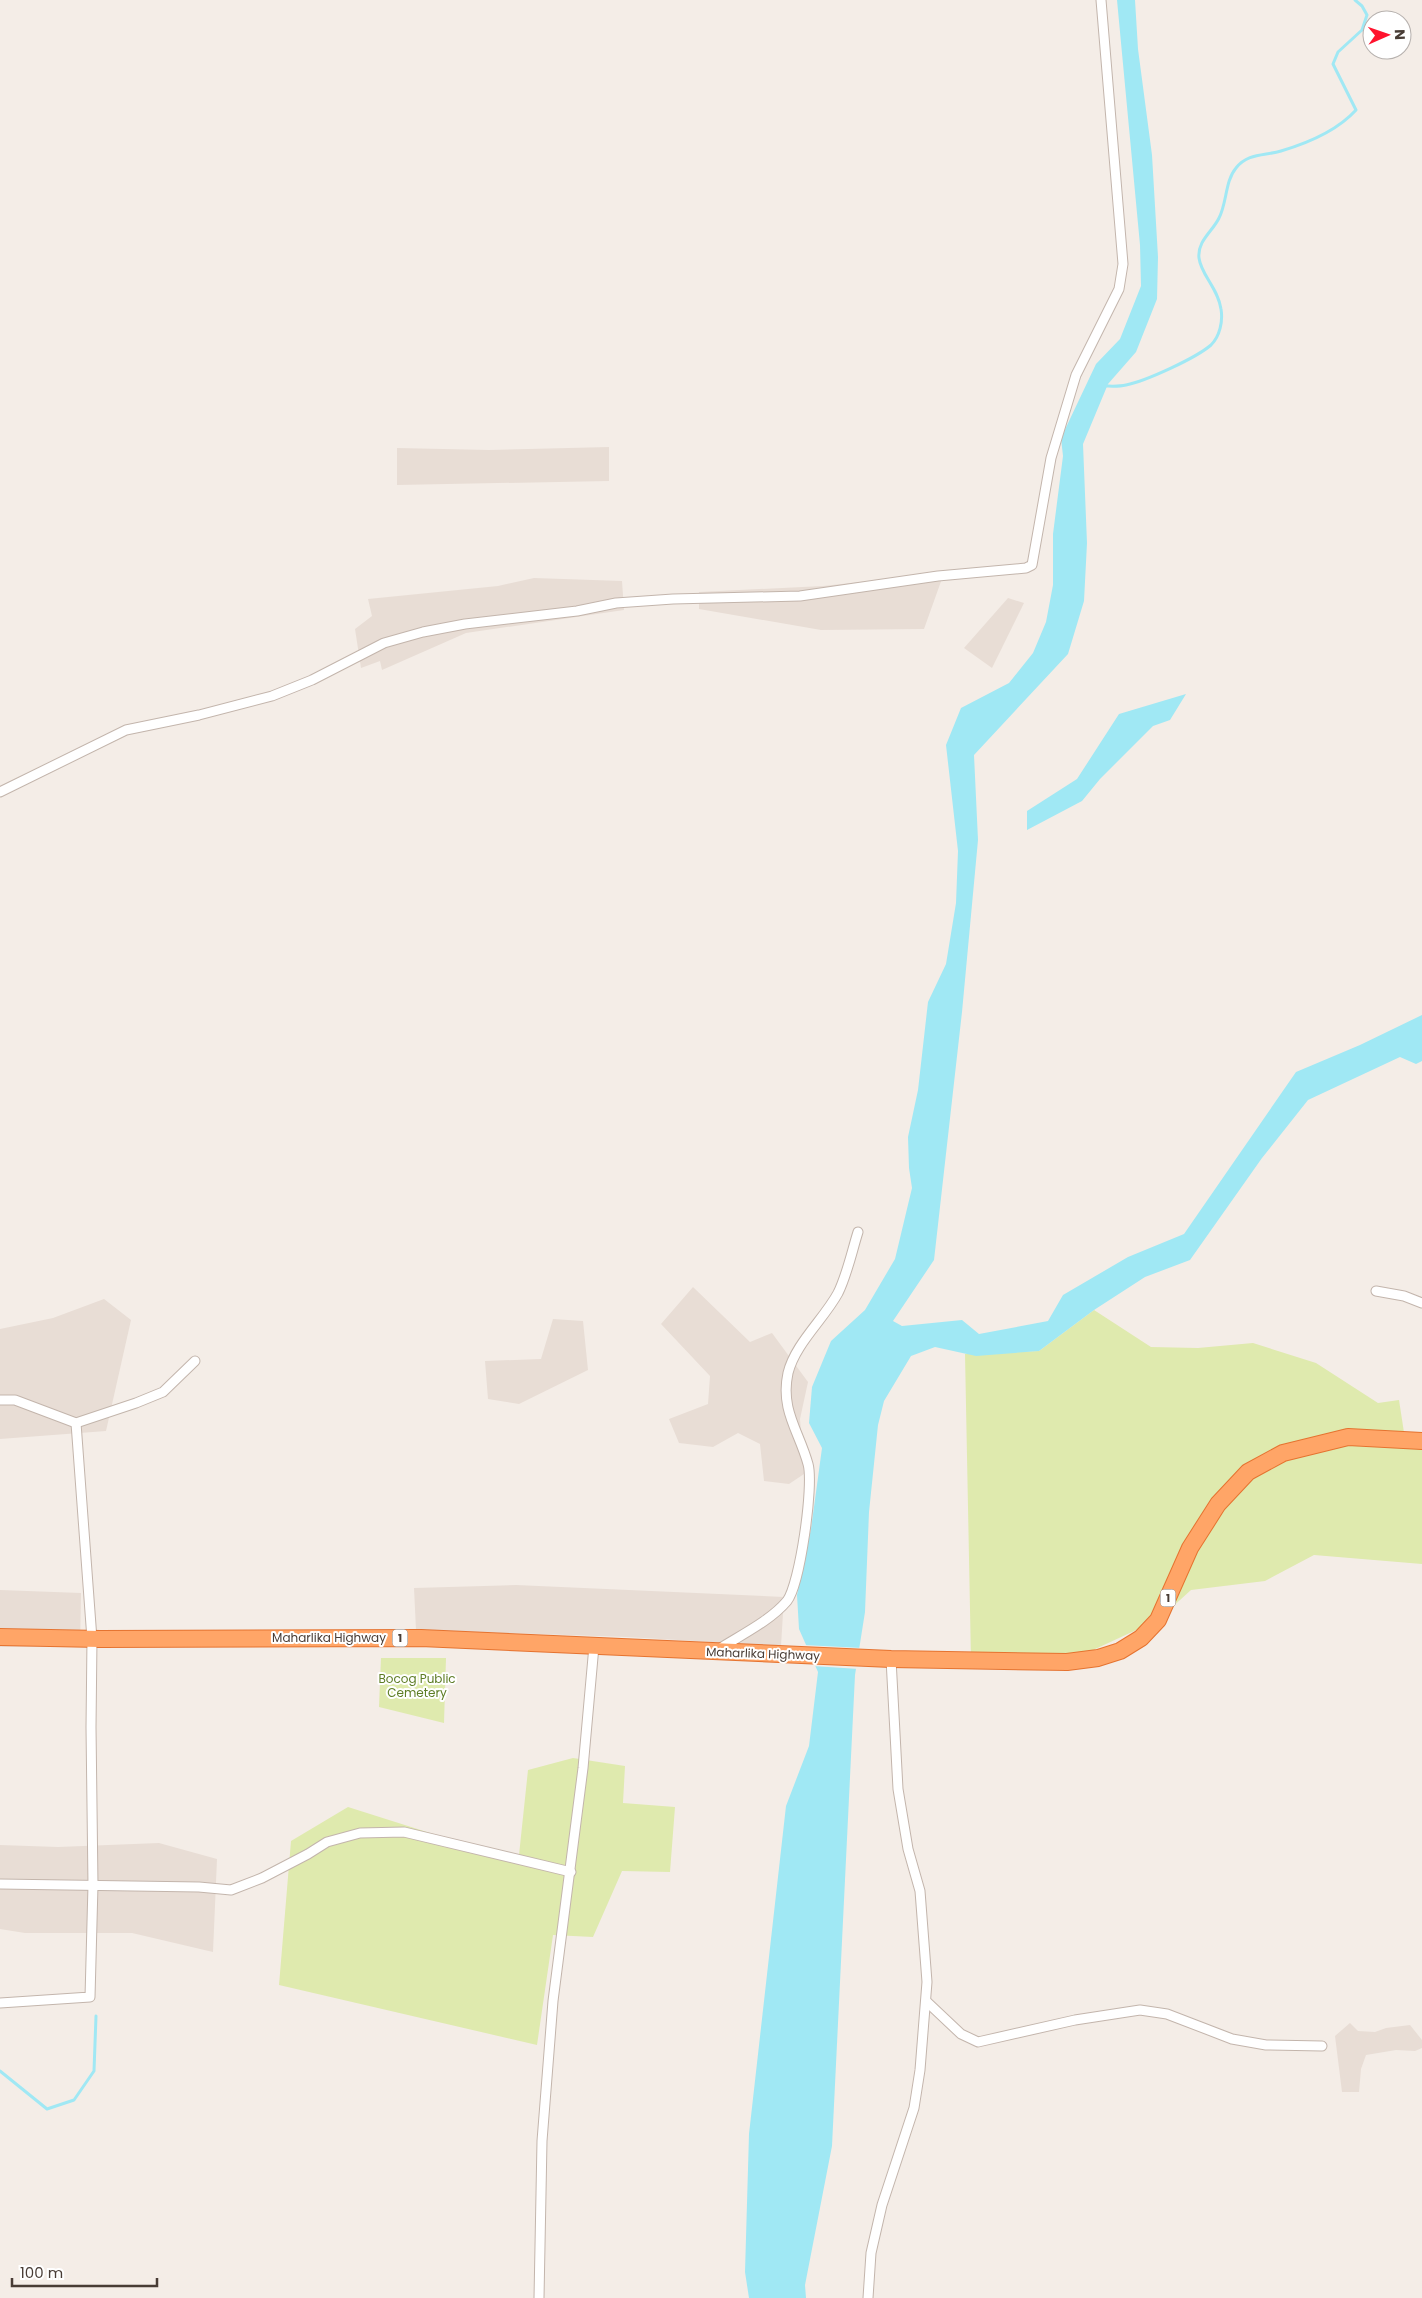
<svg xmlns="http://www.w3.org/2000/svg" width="1422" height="2298" viewBox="0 0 1422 2298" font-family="Poppins,sans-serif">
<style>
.residential{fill:#e8ddd5}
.green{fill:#dfeaae}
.water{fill:#a0e8f4}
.pier{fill:#f4ede7}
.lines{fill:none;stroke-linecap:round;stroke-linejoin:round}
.stream{stroke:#a0e8f4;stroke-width:3}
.street-casing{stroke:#c3b5ac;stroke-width:11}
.highway-casing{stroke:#e57330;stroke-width:18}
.street{stroke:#fff;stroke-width:9}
.highway{stroke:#ffa567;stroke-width:16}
.labels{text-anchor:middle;stroke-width:4;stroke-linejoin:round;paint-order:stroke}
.shield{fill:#fff;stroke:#7f7672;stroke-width:1}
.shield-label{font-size:11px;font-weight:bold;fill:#483c35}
.street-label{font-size:12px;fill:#483c35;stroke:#fff}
.park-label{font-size:12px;fill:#5d7d25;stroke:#fff}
</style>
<rect width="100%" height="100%" fill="#f4ede7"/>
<g class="residential">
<path d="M609 447V481L397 485V448L489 450Z"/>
<path d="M944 573 924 629 821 630 699 609V592L823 586Z"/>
<path d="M534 578 622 581 624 610 466 633 382 670 380 661 361 668 355 629 372 616 368 599 498 586Z"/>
<path d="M1008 598 1024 603 992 668 964 648Z"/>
<path d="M693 1287 750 1342 772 1333 808 1382 800 1419 804 1474 789 1484 764 1481 760 1444 738 1433 713 1447 679 1443 669 1419 708 1404 710 1376 661 1324Z"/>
<path d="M104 1299 131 1320 106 1431 0 1439V1329L53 1318Z"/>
<path d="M553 1319 583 1321 588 1370 519 1404 488 1399 485 1361 541 1359Z"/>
<path d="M516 1585 784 1597 781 1646 626 1637 416 1630 414 1588Z"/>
<path d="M0 1590 81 1593 80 1647H0Z"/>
<path d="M159 1843 217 1859 213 1952 132 1933H25L0 1929V1845L58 1847Z"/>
<path d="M1350 2023 1358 2031 1375 2032 1386 2028 1410 2025 1422 2040V2048L1415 2051 1396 2050 1366 2055 1361 2069 1359 2092H1342L1335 2036Z"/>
</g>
<g class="green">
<path d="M1094 1310 1151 1347 1198 1348 1253 1343 1316 1363 1378 1403 1399 1400 1405 1439 1422 1442V1564L1314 1555 1265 1581 1191 1590 1158 1620 1067 1662 971 1660 965 1354 1039 1351Z"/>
<path d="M381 1658H446L444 1723 379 1707Z"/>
<path d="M573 1758 625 1766 623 1803 675 1807 670 1872 622 1871 593 1937 553 1935 537 2045 279 1985 291 1841 348 1807 449 1839 519 1855 528 1770Z"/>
</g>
<g class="water">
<path d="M1117 0H1135L1138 49 1152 155 1158 257 1157 299 1136 352 1108 384 1083 444 1087 543 1084 601 1068 654 974 755 978 840 962 1012 934 1260 893 1321 902 1326 962 1320 979 1334 1048 1321 1063 1295 1128 1257 1184 1234 1296 1072 1360 1045 1422 1015V1061L1416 1064 1400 1057 1308 1100 1262 1158 1190 1260 1145 1277 1094 1310 1039 1351 976 1356 935 1347 911 1356 884 1401 878 1425 869 1512 865 1612 855 1675 832 2146 805 2285 806 2298H749L745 2272 749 2134 786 1806 809 1746 818 1672 799 1629 797 1595 811 1529 822 1448 809 1423 812 1387 831 1341 865 1310 895 1259 912 1188 909 1168 908 1137 918 1090 928 1002 946 964 956 903 958 851 946 745 961 708 1009 683 1033 653 1046 622 1053 585V534L1063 456 1061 438 1096 364 1120 339 1141 286 1140 245Z"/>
<path d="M1186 694 1170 720 1153 726 1100 779 1082 801 1027 830V811L1077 779 1119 714Z"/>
</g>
<path class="pier" d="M803 1645 862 1648 859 1669 813 1666Z"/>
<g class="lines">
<g class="stream">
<path d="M1103 386C1110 386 1118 387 1126 385 1146 381 1196 358 1211 345 1220 336 1223 321 1221 309 1218 288 1201 275 1199 258 1197 241 1213 231 1219 218 1227 203 1225 181 1236 168 1248 153 1264 156 1281 151 1308 143 1337 131 1356 110L1333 64 1338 52 1362 30 1367 15 1362 6 1355 0"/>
<path d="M0 2071 47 2109 74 2100 94 2071 96 2016"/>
</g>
<g class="street-casing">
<g id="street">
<path d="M0 792 126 730 199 715 272 696 312 680 384 643 423 632 465 624 577 611 616 603 673 599 800 596 938 576 1026 568 1032 565 1051 458 1076 375 1119 289 1123 264 1101 0"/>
<path d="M1376 1291 1404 1296 1422 1303"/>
<path d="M0 1400H15L76 1423 136 1403 163 1392 195 1361"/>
<path d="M719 1649C741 1635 770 1621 787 1601 800 1584 814 1485 808 1464 799 1431 780 1410 788 1373 795 1344 824 1319 838 1293 847 1275 852 1251 858 1232"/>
<path d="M0 1884 199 1887 231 1890 262 1878 308 1854 327 1842 360 1833 404 1832 571 1872"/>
<path d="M926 2001 961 2034 978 2042 1075 2020 1140 2010 1167 2014 1232 2039 1266 2045 1322 2046"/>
<path d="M0 2003 90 1997 93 1885 91 1727 92 1639 76 1423"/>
<path d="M539 2298 542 2141 553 2001 583 1768 594 1646"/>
<path d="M868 2298 871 2253 882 2205 914 2108 920 2070 927 1982 920 1891 908 1849 898 1789 891 1659"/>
</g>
</g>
<g class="highway-casing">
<path id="highway" d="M0 1637 100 1639 421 1638 891 1659 1067 1662 1098 1658 1120 1651 1141 1638 1158 1620 1190 1548 1218 1504 1248 1472 1283 1453 1348 1437 1422 1441"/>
</g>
<use href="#street" class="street"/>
<use href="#highway" class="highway"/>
</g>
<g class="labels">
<g class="shield">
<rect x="1160.5" y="1589.5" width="15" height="17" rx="4"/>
<rect x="392.5" y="1629.5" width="15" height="17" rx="4"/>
</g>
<g class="shield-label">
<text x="1168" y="1602">1</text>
<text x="400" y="1642">1</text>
</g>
<g class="street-label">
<text x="329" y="1642">Maharlika Highway</text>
<text transform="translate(763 1654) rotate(2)" y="4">Maharlika Highway</text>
</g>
<g class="park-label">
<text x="417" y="1683">Bocog Public<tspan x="417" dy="14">Cemetery</tspan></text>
</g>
</g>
<g transform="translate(1387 35) rotate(88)"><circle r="24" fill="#ffffff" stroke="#b6b1ae"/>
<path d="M0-4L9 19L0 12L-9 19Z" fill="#ff132e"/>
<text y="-8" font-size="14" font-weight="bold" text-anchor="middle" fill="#483c35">N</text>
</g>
<path d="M12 2278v8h145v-8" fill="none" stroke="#483c35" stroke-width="2.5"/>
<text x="20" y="2278" font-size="15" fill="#483c35" stroke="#ffffff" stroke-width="4" paint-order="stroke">100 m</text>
</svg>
